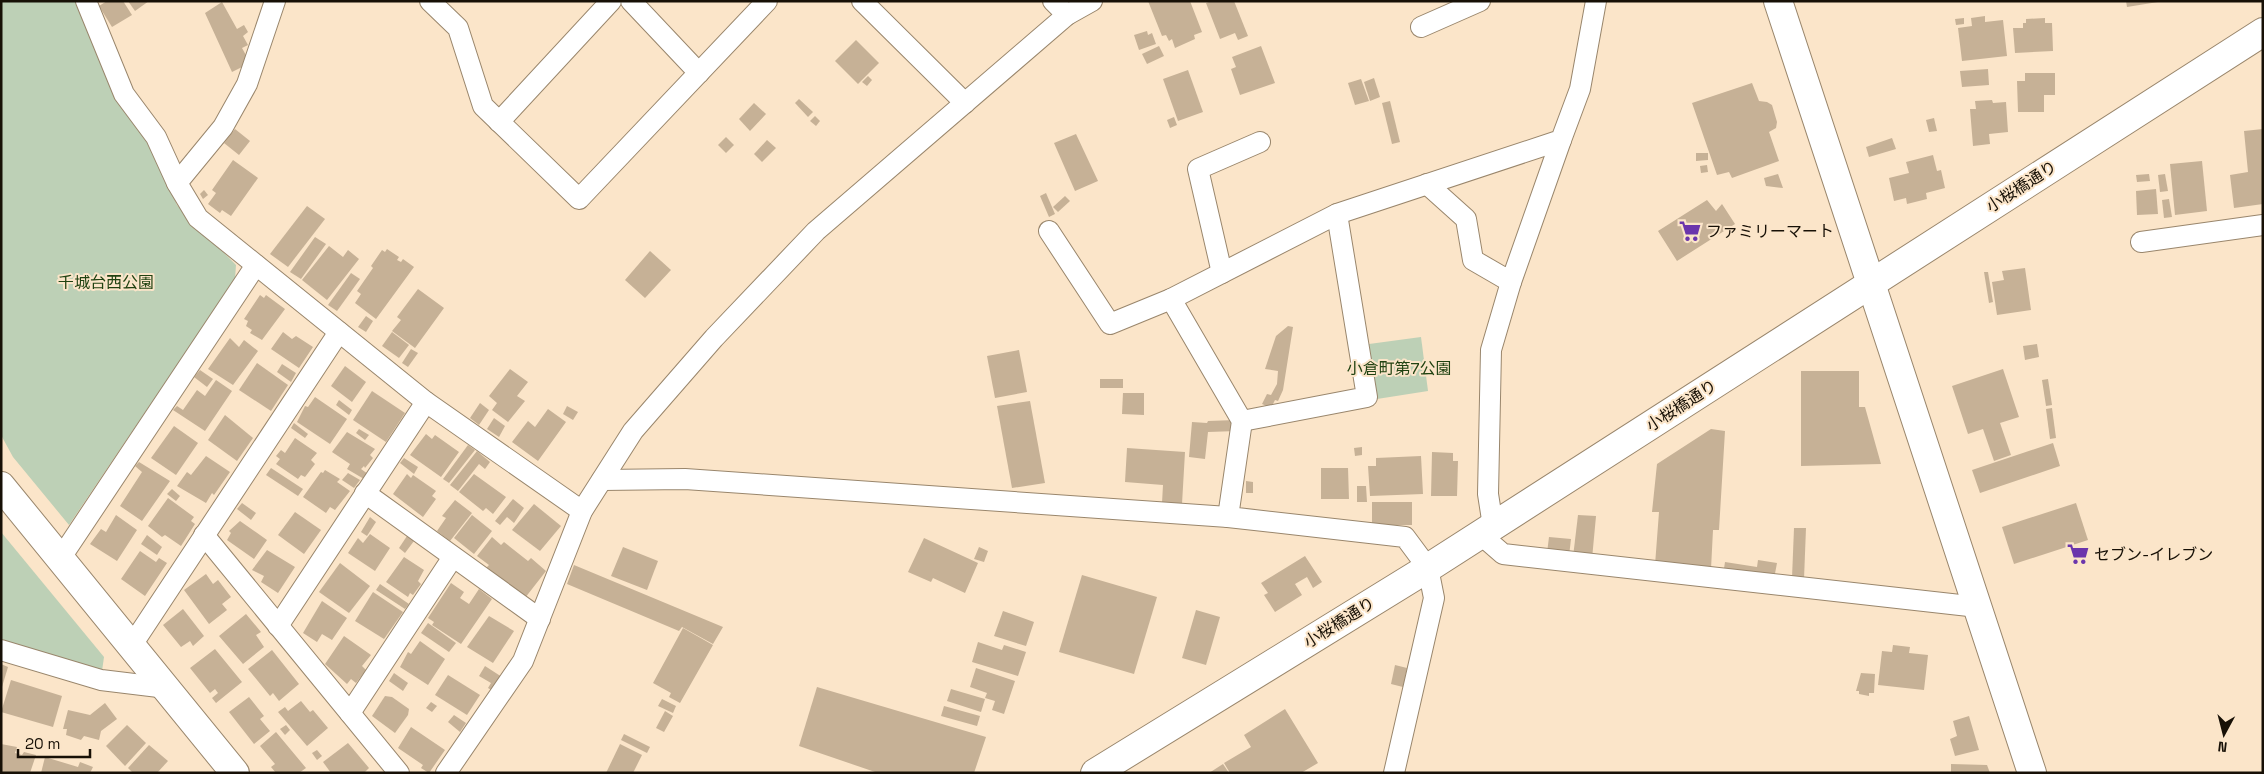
<svg xmlns="http://www.w3.org/2000/svg" width="2264" height="774" viewBox="0 0 2264 774" font-family="'Space Grotesk','Noto Sans JP',sans-serif">
<style>
.green{fill:#bdd0b6}
.building{fill:#c6b196}
.lines{fill:none;stroke-linecap:round;stroke-linejoin:round}
.street-casing{stroke:#99866c;stroke-width:22}
.secondary-casing{stroke:#99866c;stroke-width:30}
.street{stroke:#fff;stroke-width:20}
.secondary{stroke:#fff;stroke-width:28}
.labels{text-anchor:middle;stroke-width:4;stroke-linejoin:round;paint-order:stroke}
.street-label{font-size:16px;fill:#171006;stroke:#fbe5c9}
.poi-label{font-size:16px;fill:#171006;stroke:#fbe5c9;text-anchor:start}
.park-label{font-size:16px;fill:#204211;stroke:#fbe5c9}
</style>
<rect width="100%" height="100%" fill="#fbe5c9"/>
<g class="green">
<path d="M1 1H78L152 146 177 205 236 265 235 279 69 525 13 457 1 435Z"/>
<path d="M1421 337 1428 391 1377 399 1369 344Z"/>
<path d="M1 532 104 657 102 671 1 641Z"/>
</g>
<g class="building">
<path d="M107 1H123L132 15 112 27 99 6Z"/>
<path d="M128 1H149L135 11Z"/>
<path d="M1148 1H1190L1202 32 1194 35 1195 39 1175 48 1172 39 1169 41 1166 35 1162 36Z"/>
<path d="M1212 1H1234L1248 36 1238 40 1235 33 1220 39 1206 3Z"/>
<path d="M2126 1H2158V2L2127 7Z"/>
<path d="M222 2 237 29 244 25 248 32 243 36 248 45 242 48 247 57 242 67 232 72 205 13Z"/>
<path d="M1985 16V22L2003 20 2007 56 1962 61 1958 28 1972 26 1971 18Z"/>
<path d="M1964 18V24L1956 25 1955 19Z"/>
<path d="M2045 18V23H2052L2053 51 2015 53 2013 28H2023V23H2026V19Z"/>
<path d="M1147 31 1148 35 1152 33 1156 44 1139 50 1134 35Z"/>
<path d="M856 40 879 63 858 84 835 61Z"/>
<path d="M1159 46 1164 56 1147 64 1142 54Z"/>
<path d="M1261 46 1275 83 1240 95 1231 69 1236 67 1232 57Z"/>
<path d="M1988 69 1989 85 1962 87 1960 71Z"/>
<path d="M1188 70 1203 112 1178 121 1163 79Z"/>
<path d="M2025 73H2055V95H2044V112H2018L2017 81H2025Z"/>
<path d="M868 76 872 80 867 86 862 82Z"/>
<path d="M1374 78 1380 97 1370 101 1364 82Z"/>
<path d="M1361 79 1369 101 1355 105 1348 83Z"/>
<path d="M1752 83 1759 101 1767 102 1772 105 1777 122 1776 128 1769 132 1779 161 1732 178 1729 172 1717 175 1692 103Z"/>
<path d="M799 99 813 112 808 117 795 103Z"/>
<path d="M1992 100 1993 103 2006 102 2008 132 1989 134 1990 144 1973 146 1970 109H1976L1975 101Z"/>
<path d="M1390 101 1400 142 1392 144 1382 103Z"/>
<path d="M754 103 766 114 750 131 739 119Z"/>
<path d="M815 116 820 121 816 126 810 121Z"/>
<path d="M1174 117 1177 125 1170 128 1167 120Z"/>
<path d="M1934 118 1937 131 1929 132 1926 120Z"/>
<path d="M235 129 250 141 239 155 224 143Z"/>
<path d="M2263 129V204L2234 208 2230 175 2248 172 2244 131Z"/>
<path d="M1076 134 1098 181 1075 191 1054 143Z"/>
<path d="M726 137 734 145 726 153 718 145Z"/>
<path d="M1892 138 1896 149 1869 157 1866 147Z"/>
<path d="M767 140 776 148 762 162 754 154Z"/>
<path d="M1696 153H1708V160L1696 161Z"/>
<path d="M1933 155 1937 171 1941 170 1945 188 1926 193 1927 199 1907 204 1906 198 1894 201 1889 178 1909 173 1906 162Z"/>
<path d="M233 160 258 178 231 216 222 210 220 213 208 204 216 193 212 190Z"/>
<path d="M2202 161 2207 211 2175 215 2170 164Z"/>
<path d="M1707 165 1708 172 1701 173 1700 166Z"/>
<path d="M1778 174 1783 188 1766 186 1764 178Z"/>
<path d="M2149 174 2150 181 2137 182 2136 175Z"/>
<path d="M2165 174 2168 191 2160 192 2158 175Z"/>
<path d="M2156 189 2158 214 2137 215 2136 191Z"/>
<path d="M204 190 208 195 203 199 200 194Z"/>
<path d="M1046 193 1055 214 1049 217 1040 196Z"/>
<path d="M1065 196 1070 201 1058 212 1053 207Z"/>
<path d="M2169 199 2172 217 2164 218 2162 200Z"/>
<path d="M1707 200 1716 211 1722 204 1735 224 1677 261 1658 231Z"/>
<path d="M307 206 325 219 288 267 270 254Z"/>
<path d="M315 237 326 244 301 279 290 272Z"/>
<path d="M329 246 343 257 348 250 359 259 327 300 302 280Z"/>
<path d="M387 249 399 257 397 260 401 262 403 259 414 267 376 319 355 303 361 294 357 291 373 268 371 266 382 250 385 252Z"/>
<path d="M650 251 671 270 645 298 625 280Z"/>
<path d="M2025 268 2031 310 1997 315 1992 282 2004 280 2002 271Z"/>
<path d="M1984 272H1988L1993 302 1989 303Z"/>
<path d="M351 273 360 279 337 311 328 305Z"/>
<path d="M418 289 444 308 415 348 392 331 401 320 397 317Z"/>
<path d="M260 295 264 298 266 295 285 309 262 340 250 333 252 330 246 326 248 321 244 319Z"/>
<path d="M366 316 373 321 366 332 358 327Z"/>
<path d="M1288 326 1293 327 1283 390 1278 401 1275 400 1271 408 1262 404 1267 394 1271 395 1277 384 1278 371 1265 369 1276 336Z"/>
<path d="M283 332 292 339 296 336 313 347 299 368 271 349Z"/>
<path d="M392 332 409 345 399 358 382 346Z"/>
<path d="M230 338 239 347 244 340 258 351 233 385 208 369Z"/>
<path d="M2037 344 2039 357 2025 360 2023 346Z"/>
<path d="M411 349 418 353 408 367 402 363Z"/>
<path d="M1019 350 1027 392 995 398 987 356Z"/>
<path d="M257 363 288 385 271 411 239 390Z"/>
<path d="M282 364 296 373 291 382 277 372Z"/>
<path d="M345 366 366 382 352 402 331 386Z"/>
<path d="M510 369 528 382 517 396 525 401 508 422 492 410 497 403 489 396Z"/>
<path d="M2003 369 2019 417 2000 423 2011 455 1994 461 1983 429 1968 434 1952 386Z"/>
<path d="M200 370 213 379 207 387 194 377Z"/>
<path d="M1801 371H1859V407H1865L1881 464 1801 466Z"/>
<rect x="1100" y="379" width="23" height="9"/>
<path d="M2048 379 2052 405 2046 406 2042 380Z"/>
<path d="M216 380 232 391 205 431 173 410 177 406 183 410 197 390 205 396Z"/>
<path d="M372 391 405 413 386 442 353 420Z"/>
<path d="M1123 393H1144V415L1122 414Z"/>
<path d="M315 397 347 419 330 444 297 422 305 406 308 407Z"/>
<path d="M339 400 352 410 349 415 336 405Z"/>
<path d="M1030 401 1045 483 1012 488 997 406Z"/>
<path d="M480 403 489 410 479 425 470 418Z"/>
<path d="M567 406 578 412 573 420 563 414Z"/>
<path d="M2052 408 2056 438 2050 439 2046 409Z"/>
<path d="M548 409 566 422 538 461 512 442 528 421 535 427Z"/>
<path d="M225 415 253 438 237 461 208 440Z"/>
<path d="M494 418 505 426 499 437 487 429Z"/>
<path d="M1236 420 1237 431 1208 432 1205 459 1189 457 1192 422 1207 423 1208 421Z"/>
<path d="M294 423 308 434 305 438 291 428Z"/>
<path d="M174 426 198 443 176 475 151 458Z"/>
<path d="M359 429 369 435 365 440 356 433Z"/>
<path d="M1711 429 1725 431 1719 530H1713L1711 569 1655 565 1659 512H1652L1657 464Z"/>
<path d="M347 432 375 449 370 455 373 458 365 468 364 466 361 469 368 474 364 479 347 469 350 464 332 452Z"/>
<path d="M426 434 432 439 435 435 459 452 441 477 410 455Z"/>
<path d="M295 438 317 453 311 460 315 464 305 477 301 475 298 479 276 464 280 459 276 456 281 450 285 453Z"/>
<path d="M2053 443 2060 466 1980 493 1972 470Z"/>
<path d="M468 445 475 450 449 483 443 479Z"/>
<path d="M1362 447V455L1355 456 1354 448Z"/>
<path d="M1127 448 1185 452 1182 504 1162 503 1163 485 1125 482Z"/>
<path d="M477 451 490 462 485 469 479 464 458 491 450 485Z"/>
<path d="M1432 452 1453 453V461H1458L1457 496H1431Z"/>
<path d="M206 456 230 472 214 495 212 493 206 503 177 486 187 472 191 475Z"/>
<path d="M1421 456 1423 494 1370 496 1368 466H1376V458Z"/>
<path d="M404 458 418 467 414 474 400 463Z"/>
<path d="M139 462 170 481 142 521 120 506 142 472 135 466Z"/>
<path d="M271 468 303 489 298 496 266 475Z"/>
<path d="M1321 468H1348L1349 499H1321Z"/>
<path d="M325 470 340 479 337 482 350 491 335 510 330 507 326 513 303 497 321 472 323 473Z"/>
<path d="M348 473 360 480 354 488 342 480Z"/>
<path d="M407 474 411 478 413 475 436 491 432 496 436 499 423 517 393 494Z"/>
<path d="M474 474 506 497 493 514 486 508 483 511 459 492Z"/>
<path d="M1246 481 1253 482V493H1246Z"/>
<path d="M1357 486H1366L1367 502H1357Z"/>
<path d="M172 489 180 496 176 501 167 494Z"/>
<path d="M168 498 194 517 191 521 195 524 181 546 165 535 162 537 148 526Z"/>
<path d="M513 499 524 508 514 523 507 517 500 525 495 521Z"/>
<path d="M455 500 472 513 450 541 437 531 446 518 442 516Z"/>
<rect x="1372" y="502" width="40" height="23"/>
<path d="M242 503 256 513 251 520 237 509Z"/>
<path d="M2076 503 2088 540 2014 564 2002 527Z"/>
<path d="M534 504 561 526 540 551 512 530Z"/>
<path d="M295 512 321 530 304 554 278 535Z"/>
<path d="M116 515 137 530 117 561 90 544 101 529 106 532Z"/>
<path d="M472 515 492 531 474 554 454 538Z"/>
<path d="M1578 515 1596 516 1592 559 1573 557Z"/>
<path d="M370 517 376 522 367 536 361 532Z"/>
<path d="M240 521 267 540 254 559 227 540 231 533 229 531Z"/>
<path d="M1794 528H1806L1804 579 1792 578Z"/>
<path d="M370 534 390 548 375 571 348 553 358 538 363 543Z"/>
<path d="M147 535 162 547 157 555 141 544Z"/>
<path d="M407 536 414 541 405 553 399 548Z"/>
<path d="M492 537 501 545 504 542 528 561 531 558 546 571 525 598 486 568 489 565 477 556Z"/>
<path d="M1549 537 1571 539 1569 556 1547 553Z"/>
<path d="M924 538 978 563 965 593 933 578 931 582 908 572Z"/>
<path d="M623 547 658 561 647 590 611 576Z"/>
<path d="M979 547 988 551 984 562 974 559Z"/>
<path d="M267 550 295 567 278 593 261 582 264 576 252 570Z"/>
<path d="M140 551 156 562 159 558 167 563 145 596 121 579Z"/>
<path d="M1305 556 1322 582 1313 588 1307 577 1295 584 1302 595 1275 612 1264 595 1268 593 1261 583Z"/>
<path d="M404 557 424 570 418 581 421 584 413 595 410 593 408 597 386 582Z"/>
<path d="M1758 560 1777 563 1773 584 1723 575 1725 562 1757 567Z"/>
<path d="M340 563 370 586 349 613 319 592Z"/>
<path d="M574 565 723 627 713 644 682 627 679 631 567 584Z"/>
<path d="M206 574 213 584 218 580 231 597 222 604 227 610 209 624 184 590Z"/>
<path d="M1082 575 1157 597 1134 674 1059 652Z"/>
<path d="M451 583 464 592 460 598 469 604 479 589 492 599 461 644 432 625 434 622 428 618Z"/>
<path d="M380 584 409 604 405 609 376 590Z"/>
<path d="M373 592 403 612 384 639 355 621Z"/>
<path d="M322 601 347 618 332 640 322 634 317 642 303 633Z"/>
<path d="M183 609 204 636 193 646 190 641 181 647 163 625Z"/>
<path d="M1196 610 1220 617 1206 665 1182 658Z"/>
<path d="M1003 611 1034 622 1026 646 994 636Z"/>
<path d="M246 614 261 632 256 635 264 647 243 664 219 636Z"/>
<path d="M489 616 514 631 493 663 467 647Z"/>
<path d="M428 623 456 643 449 652 421 633Z"/>
<path d="M683 628 713 645 680 703 669 697 671 693 653 683Z"/>
<path d="M344 636 371 655 362 666 366 670 356 683 351 679 347 684 325 664Z"/>
<path d="M420 641 445 659 428 685 400 667 408 652 411 654Z"/>
<path d="M978 642 1002 650 1004 645 1026 652 1018 676 972 662Z"/>
<path d="M1893 645 1910 647 1909 653 1928 655 1924 690 1878 685 1882 651 1892 652Z"/>
<path d="M215 649 242 682 216 703 212 698 218 693 215 689 210 693 190 668Z"/>
<path d="M272 650 299 684 279 701 273 693 270 696 248 669Z"/>
<path d="M1 664 8 667 2 687H1Z"/>
<path d="M1395 665 1407 668 1403 687 1391 684Z"/>
<path d="M485 666 502 677 493 691 488 688 491 683 479 676Z"/>
<path d="M976 668 1015 681 1004 714 992 710 995 701 985 698 987 693 970 687Z"/>
<path d="M394 673 408 683 403 691 389 681Z"/>
<path d="M1861 673 1875 674 1874 693H1869V696L1859 694V691H1856Z"/>
<path d="M448 675 480 695 467 715 435 695Z"/>
<path d="M11 680 62 696 53 727 1 712Z"/>
<path d="M817 687 986 737 974 773H878L799 746Z"/>
<path d="M951 689 985 699 981 712 947 701Z"/>
<path d="M385 696 392 697 409 709 408 715 395 733 372 716Z"/>
<path d="M249 697 264 716 260 719 270 731 254 744 229 712Z"/>
<path d="M662 699 676 706 673 713 658 706Z"/>
<path d="M301 701 310 712 313 710 328 728 307 746 278 712 285 707 288 711Z"/>
<path d="M431 702 437 706 432 712 426 708Z"/>
<path d="M105 703 117 719 101 731 99 740 84 736 81 740 66 735 67 729H63L68 710 90 715Z"/>
<path d="M944 706 980 716 977 726 941 716Z"/>
<path d="M1285 709 1318 763 1301 773H1230L1224 763 1251 747 1244 735Z"/>
<path d="M665 711 673 716 664 732 656 728Z"/>
<path d="M454 715 466 723 460 732 448 722Z"/>
<path d="M1969 716 1979 750 1955 756 1950 739 1957 736 1953 721Z"/>
<path d="M127 725 146 743 125 766 106 746Z"/>
<path d="M286 725 290 730 285 735 280 729Z"/>
<path d="M411 727 445 750 429 773 421 768 423 765 398 748Z"/>
<path d="M276 732 306 768 299 773H276L271 767 275 764 260 746Z"/>
<path d="M624 734 650 747 647 753 621 740Z"/>
<path d="M348 743 369 768 364 773H331L323 762Z"/>
<path d="M1 744 17 747 15 753 22 755 24 752 36 755 30 773H1Z"/>
<path d="M620 744 642 755 633 773H606Z"/>
<path d="M149 745 168 761 157 773H133L128 768Z"/>
<path d="M317 750 322 756 317 760 312 753Z"/>
<path d="M45 757 78 767 80 762 93 767 90 773H41Z"/>
<path d="M1223 764 1229 773H1209Z"/>
<path d="M1951 764 1987 765 1990 773H1951Z"/>
</g>
<g class="lines">
<g class="street-casing">
<g id="street">
<path d="M86 1 124 94 156 137 177 183"/>
<path d="M275 1 247 84 223 127 177 183 198 218 426 402 582 511"/>
<path d="M430 1 458 28 483 106 579 199 767 1"/>
<path d="M631 1 699 73"/>
<path d="M862 1 965 103"/>
<path d="M1053 1 1067 15"/>
<path d="M1421 27 1480 1"/>
<path d="M499 122 611 1"/>
<path d="M1427 184 1466 219 1473 260 1511 282 1561 140"/>
<path d="M1049 231 1110 324 1171 299 1337 214 1561 140 1580 89 1596 1"/>
<path d="M2141 242 2263 225"/>
<path d="M1222 273 1198 169 1260 142"/>
<path d="M1171 299 1242 421 1228 517 1405 537 1428 568 1434 598 1394 773"/>
<path d="M1242 421 1367 397 1337 214"/>
<path d="M602 480 685 479 1228 517"/>
<path d="M365 493 540 619"/>
<path d="M1493 526 1488 494 1491 350 1511 282"/>
<path d="M1480 534 1503 554 1978 607"/>
<path d="M204 535 399 773"/>
<path d="M60 559 256 265"/>
<path d="M278 626 426 402"/>
<path d="M132 645 339 332"/>
<path d="M1 650 101 680 167 688"/>
<path d="M350 713 453 557"/>
<path d="M446 773 523 661 582 511 633 431 714 338 816 231 1067 15 1092 1"/>
</g>
</g>
<g class="secondary-casing">
<g id="secondary">
<path d="M1778 1 2032 773"/>
<path d="M1 486 235 773"/>
<path d="M1095 773 1428 568 2263 32"/>
</g>
</g>
<use href="#street" class="street"/>
<use href="#secondary" class="secondary"/>
</g>
<defs>
<g id="supermarket-bare" transform="scale(1.725)"><path d="M-6-5.5h2.5l.6 2H6L4.5 2H-2.5L-4.4-4H-6ZM-1.5 3.2a1.3 1.3 0 1 0 .1 0ZM3 3.2a1.3 1.3 0 1 0 .1 0Z" fill="#6b35ac" stroke="#fbe5c9" stroke-width="2.5" paint-order="stroke"/></g>
</defs>
<g fill-rule="evenodd">
<use href="#supermarket-bare" x="1690" y="231"/>
<use href="#supermarket-bare" x="2078" y="554"/>
</g>
<g class="labels">
<g class="street-label">
<text transform="translate(2021 186) rotate(-33)" y="6">小桜橋通り</text>
<text transform="translate(1681 405) rotate(-33)" y="6">小桜橋通り</text>
<text transform="translate(1339 622) rotate(-32)" y="6">小桜橋通り</text>
</g>
<g class="poi-label">
<text x="1706" y="237">ファミリーマート</text>
<text x="2094" y="560">セブン-イレブン</text>
</g>
<g class="park-label">
<text x="106" y="288">千城台西公園</text>
<text x="1399" y="374">小倉町第7公園</text>
</g>
</g>
<rect width="2264" height="774" fill="none" stroke="#171006" stroke-width="5"/>
<g transform="translate(2224 734) rotate(187)" stroke="#fbe5c9" stroke-width="4" paint-order="stroke">
<path d="M0-4L9 19L0 12L-9 19Z" fill="#171006"/>
<text y="-8" font-size="14" font-weight="bold" text-anchor="middle" fill="#171006">N</text>
</g>
<path d="M18 749v8h72v-8" fill="none" stroke="#171006" stroke-width="2.5"/>
<text x="25" y="749" font-size="15" fill="#171006" stroke="#fbe5c9" stroke-width="4" paint-order="stroke">20 m</text>
</svg>
